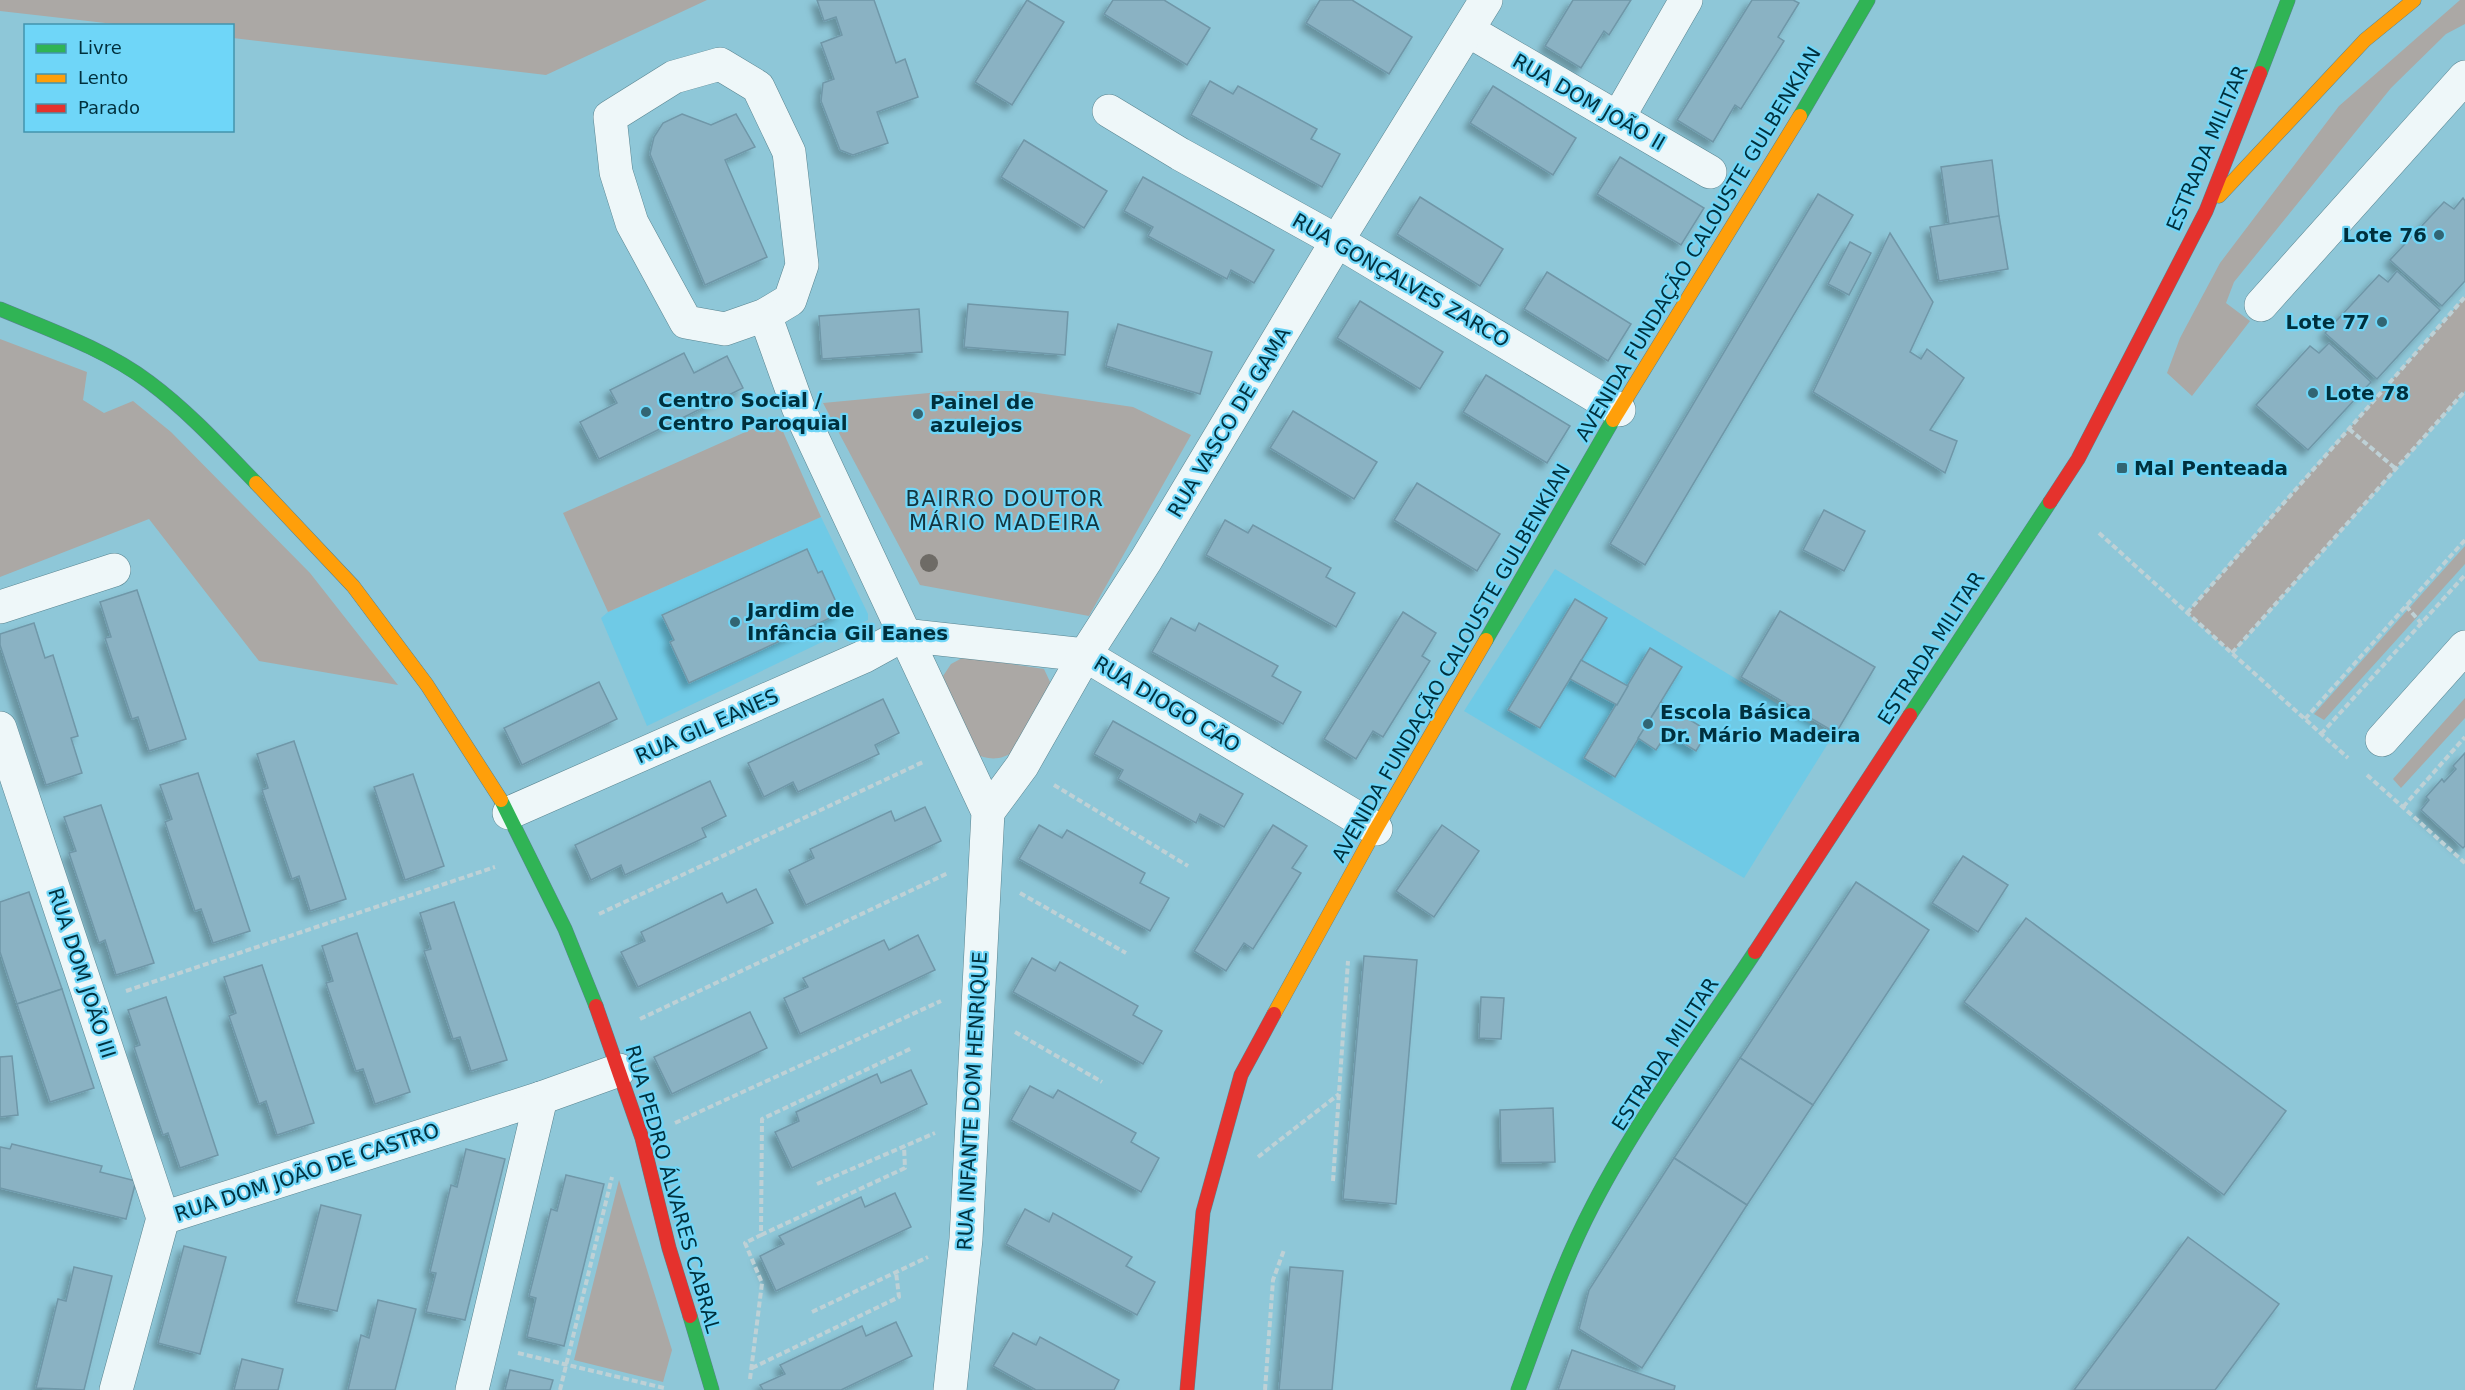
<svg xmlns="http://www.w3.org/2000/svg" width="2465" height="1390" viewBox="0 0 2465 1390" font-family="'DejaVu Sans',sans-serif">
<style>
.built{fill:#6fcae6}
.green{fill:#aba8a5}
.building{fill:#8ab2c3;stroke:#6f97a8;stroke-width:1.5;filter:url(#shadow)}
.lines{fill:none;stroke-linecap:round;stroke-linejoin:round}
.street-casing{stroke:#588490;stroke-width:34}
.fast-casing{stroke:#588490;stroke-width:15}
.slow-casing{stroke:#588490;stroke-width:15}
.jam-casing{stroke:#588490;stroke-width:15}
.path{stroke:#bed1d6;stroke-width:4;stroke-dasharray:6 3;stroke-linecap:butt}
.street{stroke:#eef7f9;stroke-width:33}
.fast{stroke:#30b455;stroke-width:14}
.slow{stroke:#ff9f0a;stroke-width:14}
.jam{stroke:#e5322d;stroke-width:14}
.tree{fill:#6e6b66}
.poi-dot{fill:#326573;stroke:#6fd6f8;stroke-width:2}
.labels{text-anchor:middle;stroke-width:4.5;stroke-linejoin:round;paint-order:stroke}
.street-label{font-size:20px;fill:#00303d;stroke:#6fd6f8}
.poi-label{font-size:20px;font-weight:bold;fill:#00303d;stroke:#6fd6f8;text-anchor:start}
.neighbourhood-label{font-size:21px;letter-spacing:1.5px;fill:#13343e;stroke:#6fd6f8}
</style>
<defs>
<filter id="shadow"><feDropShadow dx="-5.5" dy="5.5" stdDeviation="3" flood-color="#0004"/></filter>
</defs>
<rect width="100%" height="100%" fill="#8ec7d8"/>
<g class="built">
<path d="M821 517 868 614V620L647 726 601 618 608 612Z"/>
<path d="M1555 569 1832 737 1744 878 1464 711Z"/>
</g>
<g class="green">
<path d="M0 0H707L546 75 233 38 232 26 123 25 0 11Z"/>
<path d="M2460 0H2465V24L2446 34 2391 88 2234 282 2226 303 2250 321 2192 396 2167 373 2180 338 2220 263 2339 106Z"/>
<path d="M2465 297V391L2232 653 2187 613Z"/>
<path d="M0 339 87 372 83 400 104 413 133 401 171 432 310 573 398 685 259 661 149 519 0 577Z"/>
<path d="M950 391H1024L1133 407 1191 435 1089 616 920 585 823 403Z"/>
<path d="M777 418 821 517 608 612 563 513Z"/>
<path d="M2465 546V564L2324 720 2314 714Z"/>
<path d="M964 657 1044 669 1051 684C1044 697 1024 743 1014 751 1002 761 986 760 974 753L943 676 951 664Z"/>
<path d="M2465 698V718L2401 788 2393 779Z"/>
<path d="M619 1180 672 1350 663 1382 574 1360Z"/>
</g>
<g class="building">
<path d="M817 0H874L896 63 905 59 918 97 877 112 888 143 853 155 840 150 821 101 823 83 834 79 821 43 842 35 836 17 824 21Z"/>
<path d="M1027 0 1064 22 1012 105 975 82Z"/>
<path d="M1113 0H1164L1210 28 1187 65 1104 14Z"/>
<path d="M1320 0H1352L1412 37 1389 74 1306 23Z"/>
<path d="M1573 0H1631L1609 35 1604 31 1581 68 1545 46Z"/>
<path d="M1752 0H1793L1799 3 1778 37 1784 41 1741 109 1735 105 1713 142 1677 120Z"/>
<path d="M1210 81 1233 94 1238 86 1317 129 1311 139 1340 154 1322 187 1191 115Z"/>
<path d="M1493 86 1576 138 1553 175 1470 123Z"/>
<path d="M682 114 711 125 736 114 755 147 725 160 767 257 705 285 650 154 654 137 663 123Z"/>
<path d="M1024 140 1107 191 1084 228 1001 177Z"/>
<path d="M1620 157 1704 208 1681 245 1597 194Z"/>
<path d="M1992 160 1999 216 1949 224 1941 167Z"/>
<path d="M1143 177 1274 250 1254 283 1231 270 1227 279 1148 236 1153 227 1124 211Z"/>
<path d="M1818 194 1853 215 1645 565 1610 544Z"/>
<path d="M1420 197 1503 249 1480 286 1397 234Z"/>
<path d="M2463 198 2465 201V281L2442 306 2390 260 2444 202 2454 209Z"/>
<path d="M1999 216 2008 269 1939 281 1930 227Z"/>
<path d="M1890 233 1933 302 1910 352 1921 359 1927 349 1964 378 1930 430 1957 441 1945 473 1813 392Z"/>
<path d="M1850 242 1871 253 1849 295 1828 284Z"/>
<path d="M2397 271 2440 310 2377 379 2325 333 2379 275 2388 282Z"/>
<path d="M1547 272 1631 324 1608 361 1524 309Z"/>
<path d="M1360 301 1443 352 1420 389 1337 338Z"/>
<path d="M968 304 1068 312 1065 355 964 347Z"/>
<path d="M919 309 922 352 822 359 819 316Z"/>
<path d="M1118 324 1212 352 1200 394 1106 366Z"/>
<path d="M2329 343 2371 382 2308 450 2256 405 2310 346 2319 353Z"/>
<path d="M684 353 694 373 727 356 743 388 599 459 580 422 617 403 610 390Z"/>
<path d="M1486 375 1570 426 1547 463 1463 412Z"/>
<path d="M1293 411 1377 462 1354 499 1270 448Z"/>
<path d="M1417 483 1500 534 1477 571 1394 520Z"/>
<path d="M1824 510 1865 531 1844 571 1803 550Z"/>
<path d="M1225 520 1248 533 1253 525 1331 568 1326 577 1355 593 1336 627 1206 555Z"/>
<path d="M807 549 818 573 822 571 841 613 689 683 670 642 674 640 662 615Z"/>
<path d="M137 590 186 739 149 751 138 717 132 719 105 638 111 637 100 602Z"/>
<path d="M1575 599 1607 618 1540 728 1508 710Z"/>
<path d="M1780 611 1875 667 1836 733 1741 677Z"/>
<path d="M1403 612 1436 633 1422 656 1430 661 1383 737 1373 731 1356 759 1324 739Z"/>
<path d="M1171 618 1195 631 1199 623 1278 666 1272 676 1301 692 1283 724 1152 652Z"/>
<path d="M34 623 45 658 53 655 78 736 71 738 82 773 46 785 0 645V634Z"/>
<path d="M1650 648 1682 667 1615 777 1584 758Z"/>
<path d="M1581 660 1628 686 1617 705 1570 679Z"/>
<path d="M599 682 617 719 522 765 504 728Z"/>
<path d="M883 699 899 733 875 745 879 754 798 792 793 782 764 797 748 763Z"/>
<path d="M1661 702 1708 731 1696 751 1667 733 1656 750 1638 738Z"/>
<path d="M1113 721 1243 794 1224 827 1200 814 1196 823 1118 779 1123 770 1094 754Z"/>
<path d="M294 741 346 899 310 911 299 876 292 879 262 790 268 788 257 754Z"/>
<path d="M2465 753V846L2463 848 2421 810 2429 800 2426 797 2442 779 2444 782 2456 769 2453 766Z"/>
<path d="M198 773 250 931 213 943 201 909 195 911 165 822 172 819 160 785Z"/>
<path d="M413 774 444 866 405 880 374 787Z"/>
<path d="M710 781 726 816 702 828 706 837 625 875 621 865 591 880 575 845Z"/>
<path d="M101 805 154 963 116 975 105 940 99 943 69 853 76 851 64 817Z"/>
<path d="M925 807 941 841 806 905 789 870 814 858 810 849 891 811 895 821Z"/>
<path d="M1039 825 1062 838 1067 830 1145 873 1140 883 1169 898 1150 931 1019 859Z"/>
<path d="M1273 825 1307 846 1292 868 1301 873 1253 949 1244 943 1226 971 1194 951Z"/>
<path d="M1442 825 1479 851 1434 917 1396 891Z"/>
<path d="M1963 856 2008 885 1978 932 1932 903Z"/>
<path d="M1856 882 1929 930 1813 1105 1740 1058Z"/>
<path d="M756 889 773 923 638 987 621 952 645 941 641 932 722 893 727 903Z"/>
<path d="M29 892 62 989 17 1004 0 952V902Z"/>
<path d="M454 902 507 1060 471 1071 460 1037 453 1039 424 951 431 949 420 913Z"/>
<path d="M2026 918 2286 1111 2224 1195 1964 1002Z"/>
<path d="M357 933 410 1092 375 1104 363 1069 356 1071 326 983 333 981 322 946Z"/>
<path d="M918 935 935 970 800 1034 784 998 808 987 803 978 884 940 889 950Z"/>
<path d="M1364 956 1417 960 1396 1204 1343 1199Z"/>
<path d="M1032 958 1055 971 1060 962 1138 1006 1133 1015 1162 1031 1143 1064 1013 992Z"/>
<path d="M262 965 314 1123 277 1135 266 1101 259 1104 229 1016 236 1013 224 977Z"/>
<path d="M62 989 94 1088 50 1102 17 1004Z"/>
<path d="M166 997 218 1155 180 1168 168 1133 163 1135 134 1047 140 1045 128 1010Z"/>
<path d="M1481 997 1504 998 1501 1039 1479 1038Z"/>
<path d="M750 1012 767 1048 672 1094 654 1057Z"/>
<path d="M12 1056 18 1115 0 1117V1057Z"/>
<path d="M1740 1058 1813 1105 1747 1205 1674 1158Z"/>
<path d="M911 1070 927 1104 792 1168 775 1132 799 1121 796 1112 877 1074 881 1083Z"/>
<path d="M1030 1086 1053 1098 1058 1090 1136 1133 1131 1142 1159 1158 1141 1192 1011 1120Z"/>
<path d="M1553 1108 1555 1162 1501 1163 1500 1110Z"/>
<path d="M12 1144 102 1166 100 1172 136 1181 126 1219 0 1188V1147L10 1149Z"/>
<path d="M466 1149 505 1159 465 1320 426 1312 436 1273 430 1272 451 1185 457 1187Z"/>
<path d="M1674 1158 1747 1205 1642 1368 1579 1329 1589 1290Z"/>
<path d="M566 1175 604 1184 564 1346 527 1337 536 1298 529 1296 551 1209 557 1211Z"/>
<path d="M895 1193 911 1227 776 1291 760 1256 784 1244 779 1236 861 1197 865 1207Z"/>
<path d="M321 1205 361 1215 337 1311 296 1302Z"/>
<path d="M1025 1209 1049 1222 1053 1213 1132 1257 1126 1266 1155 1282 1137 1315 1006 1244Z"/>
<path d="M2188 1237 2279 1304 2215 1390H2074Z"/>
<path d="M184 1246 226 1257 200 1354 158 1343Z"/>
<path d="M74 1267 112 1276 84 1390 36 1388 58 1299 66 1301Z"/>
<path d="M1290 1267 1343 1271 1332 1390H1279Z"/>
<path d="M378 1300 416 1309 395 1390H348L361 1335 369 1338Z"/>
<path d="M896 1322 912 1356 841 1390H763L760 1385 785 1374 780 1365 862 1326 866 1336Z"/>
<path d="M1013 1333 1036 1345 1040 1337 1119 1380 1114 1390H1036L993 1366Z"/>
<path d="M1572 1350 1675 1386 1674 1390H1558Z"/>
<path d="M242 1359 283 1369 278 1390H234Z"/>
<path d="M510 1370 553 1380 550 1390H505Z"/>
</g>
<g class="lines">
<g class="street-casing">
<g id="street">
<path d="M1469 31 1710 172"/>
<path d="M720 64 758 87 789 152 802 265 790 300 765 315 725 329 686 322 632 223 616 172 610 117 674 77Z"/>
<path d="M1109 111 1180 154 1337 241 1619 410"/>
<path d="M1618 118 1686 0"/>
<path d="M2261 305 2465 77"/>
<path d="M765 315 798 407 988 812 966 1239 950 1390"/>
<path d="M0 607 114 570"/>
<path d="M903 635 1085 655 1376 829"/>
<path d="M0 728 163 1218"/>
<path d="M2382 740 2465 647"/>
<path d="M988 812 1022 766 1085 655 1146 560 1337 241 1486 0"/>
<path d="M509 813 863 657 903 635"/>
<path d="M163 1218 541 1098 619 1070"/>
<path d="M116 1390 163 1218"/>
<path d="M472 1390 541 1098"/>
</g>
</g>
<g class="fast-casing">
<g id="fast">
<path d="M2260 73 2288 0"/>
<path d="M1800 116 1868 0"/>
<path d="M0 309C50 330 105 349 149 382 188 411 222 448 256 483"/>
<path d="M1486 640 1613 420"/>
<path d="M1910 715 2050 502"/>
<path d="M501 800 565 929 596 1006"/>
<path d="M690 1316 712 1390"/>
<path d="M1518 1390C1541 1328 1562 1264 1593 1205 1638 1118 1700 1035 1755 952"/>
</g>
</g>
<g class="slow-casing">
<g id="slow">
<path d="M2219 196 2365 40 2414 0"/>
<path d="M1613 420 1800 116"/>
<path d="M256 483 353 586 427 685 501 800"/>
<path d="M1274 1014 1376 829 1486 640"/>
</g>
</g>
<g class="jam-casing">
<g id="jam">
<path d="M2050 502 2078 459 2206 211 2260 73"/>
<path d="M1755 952 1910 715"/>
<path d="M596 1006 642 1138 669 1248 690 1316"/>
<path d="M1187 1390 1203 1212 1241 1075 1274 1014"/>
</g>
</g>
<g class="path">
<path d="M2349 429 2396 469"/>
<path d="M2099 533 2348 758"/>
<path d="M2406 606 2421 623"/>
<path d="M2187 613 2465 297"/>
<path d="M2232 653 2465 391"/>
<path d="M2305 719 2465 540"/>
<path d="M2321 734 2465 575"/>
<path d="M2367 775 2465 863"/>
<path d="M1054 785 1188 866"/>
<path d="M2403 807 2465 737"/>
<path d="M1020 893 1126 953"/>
<path d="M599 914 923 762"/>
<path d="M126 991 495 867"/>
<path d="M640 1019 948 873"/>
<path d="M1015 1032 1102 1082"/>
<path d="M675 1123 941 1001"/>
<path d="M1258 1157 1339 1094"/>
<path d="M1333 1181 1348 961"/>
<path d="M817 1184 935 1133"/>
<path d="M761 1235 905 1168 904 1146"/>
<path d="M812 1312 928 1257"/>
<path d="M518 1353 664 1388"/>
<path d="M752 1368 899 1297 896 1272"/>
<path d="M750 1379 762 1283 745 1243 761 1235 762 1119 912 1048"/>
<path d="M560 1390 612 1177"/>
<path d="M1265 1390 1273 1280 1284 1250"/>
</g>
<use href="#street" class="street"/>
<use href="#fast" class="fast"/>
<use href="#slow" class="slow"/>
<use href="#jam" class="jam"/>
</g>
<circle class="tree" cx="929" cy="563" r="9"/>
<g class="poi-dot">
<circle cx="2439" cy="235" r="6"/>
<circle cx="2382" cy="322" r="6"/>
<circle cx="2313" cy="393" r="6"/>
<circle cx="646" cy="412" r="6"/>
<circle cx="918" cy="414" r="6"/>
<rect x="2116" y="462" width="12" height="12" rx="3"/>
<circle cx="735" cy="622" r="6"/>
<circle cx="1648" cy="724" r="6"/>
</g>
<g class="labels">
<g class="street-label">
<text transform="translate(1589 102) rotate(30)" y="7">RUA DOM JOÃO II</text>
<text transform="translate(2207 148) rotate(-67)" y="7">ESTRADA MILITAR</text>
<text transform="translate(1698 244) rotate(-59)" y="7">AVENIDA FUNDAÇÃO CALOUSTE GULBENKIAN</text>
<text transform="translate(1401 280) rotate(30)" y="7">RUA GONÇALVES ZARCO</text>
<text transform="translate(1229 422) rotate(-59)" y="7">RUA VASCO DE GAMA</text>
<text transform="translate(1931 648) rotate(-57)" y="7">ESTRADA MILITAR</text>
<text transform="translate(1451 663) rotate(-60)" y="7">AVENIDA FUNDAÇÃO CALOUSTE GULBENKIAN</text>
<text transform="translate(1167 704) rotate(31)" y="7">RUA DIOGO CÃO</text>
<text transform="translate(707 726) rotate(-24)" y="7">RUA GIL EANES</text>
<text transform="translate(82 973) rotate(72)" y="7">RUA DOM JOÃO III</text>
<text transform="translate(1665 1054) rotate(-57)" y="7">ESTRADA MILITAR</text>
<text transform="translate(972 1101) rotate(-87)" y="7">RUA INFANTE DOM HENRIQUE</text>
<text transform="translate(307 1172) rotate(-18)" y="7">RUA DOM JOÃO DE CASTRO</text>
<text transform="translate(673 1189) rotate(74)" y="7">RUA PEDRO ÁLVARES CABRAL</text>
</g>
<g class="poi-label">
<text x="2427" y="242" text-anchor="end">Lote 76</text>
<text x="2370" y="329" text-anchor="end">Lote 77</text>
<text x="2325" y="400">Lote 78</text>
<text x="658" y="407">Centro Social /<tspan x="658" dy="23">Centro Paroquial</tspan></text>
<text x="930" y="409">Painel de<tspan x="930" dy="23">azulejos</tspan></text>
<text x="2134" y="475">Mal Penteada</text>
<text x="747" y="617">Jardim de<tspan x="747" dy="23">Infância Gil Eanes</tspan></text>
<text x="1660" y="719">Escola Básica<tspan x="1660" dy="23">Dr. Mário Madeira</tspan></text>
</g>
<g class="neighbourhood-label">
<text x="1005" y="506">BAIRRO DOUTOR<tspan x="1005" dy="24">MÁRIO MADEIRA</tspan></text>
</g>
</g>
<rect x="24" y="24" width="210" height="108" fill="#6fd6f8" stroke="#4394ad" stroke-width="1.5"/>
<rect x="36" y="44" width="30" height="9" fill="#30b455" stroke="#4394ad" stroke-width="1.5"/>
<text x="78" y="54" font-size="18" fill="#00303d">Livre</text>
<rect x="36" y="74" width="30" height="9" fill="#ff9f0a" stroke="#4394ad" stroke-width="1.5"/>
<text x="78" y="84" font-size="18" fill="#00303d">Lento</text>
<rect x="36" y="104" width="30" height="9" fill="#e5322d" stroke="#4394ad" stroke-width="1.5"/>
<text x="78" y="114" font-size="18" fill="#00303d">Parado</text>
</svg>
